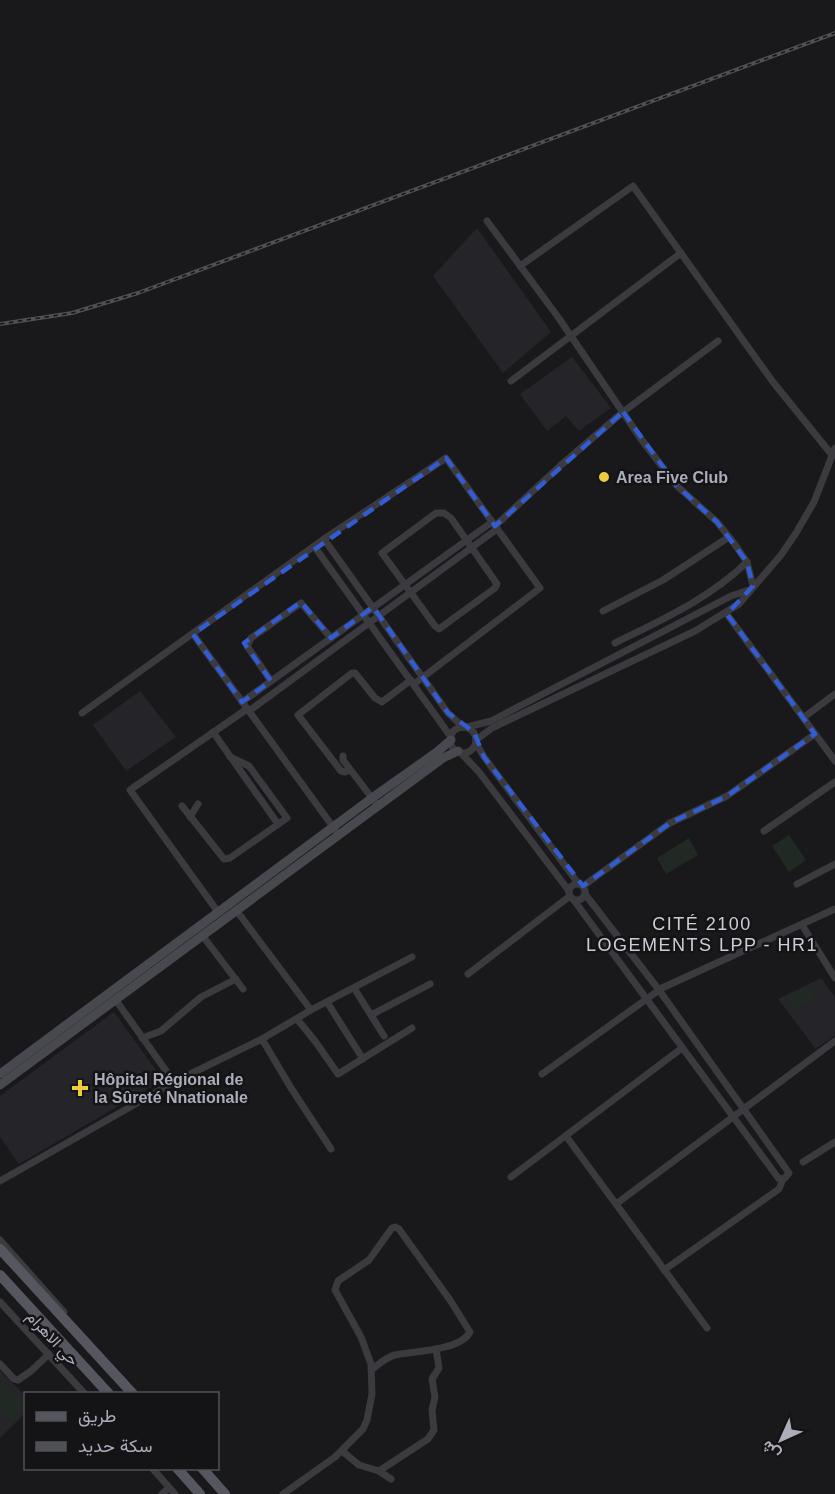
<svg xmlns="http://www.w3.org/2000/svg" width="835" height="1494" viewBox="0 0 835 1494" font-family="Arial,Vazirmatn,sans-serif">
<style>
.built{fill:#252428}
.green{fill:#202923}
.lines{fill:none;stroke-linecap:round;stroke-linejoin:round}
.street{stroke:#3a3a3f;stroke-width:7}
.secondary{stroke:#48484f;stroke-width:9}
.primary{stroke:#56565e;stroke-width:10}
.rail-casing{stroke:#4f4f56;stroke-width:4}
.rail{stroke:#141316;stroke-width:1.5;stroke-dasharray:4.5;stroke-linecap:butt}
.marked{fill:none;stroke:#325cd4;stroke-width:4.5;stroke-dasharray:12 8;stroke-linejoin:round}
.poi-dot{fill:#edcb3e;stroke:#141316;stroke-width:2}
.labels{text-anchor:middle;stroke-width:5;stroke-linejoin:round;paint-order:stroke}
.poi-label{font-size:16px;font-weight:bold;fill:#abaeba;stroke:#141316;text-anchor:start}
.street-label{font-size:16px;fill:#abaeba;stroke:#141316}
.neighbourhood-label{font-size:18px;letter-spacing:1.5px;fill:#cccdd6;stroke:#141316}
</style>
<rect width="100%" height="100%" fill="#19181b"/>
<g class="built">
<path d="M477 228 551 332 503 373 433 276Z"/>
<path d="M572 357 611 408 579 431 566 416 547 431 520 394Z"/>
<path d="M140 691 176 737 126 771 93 725Z"/>
<path d="M821 978 835 997V1035L816 1049 778 999Z"/>
<path d="M114 1012 163 1080 19 1164 0 1137V1096Z"/>
<path d="M0 1371 25 1395 26 1412 0 1438Z"/>
</g>
<g class="green">
<path d="M789 835 806 860 789 872 772 846Z"/>
<path d="M689 838 698 855 666 874 657 858Z"/>
<path d="M810 985 816 998 793 1009 787 996Z"/>
<path d="M2 1381 25 1403V1406L12 1421 0 1410V1384Z"/>
</g>
<g class="lines">
<g class="street">
<path d="M487 221 558 317 641 439 677 486 717 522 733 542 747 562 753 586"/>
<path d="M520 266 633 186 773 382 832 455"/>
<path d="M511 381 681 253"/>
<path d="M436 513H444L451 518 497 584 495 588 439 629 435 626 382 553Z"/>
<path d="M495 526 561 465 623 412 718 341"/>
<path d="M324 539 448 713 463 727"/>
<path d="M314 546 451 737"/>
<path d="M603 611 663 580 729 537"/>
<path d="M726 613 835 761"/>
<path d="M193 634 336 831"/>
<path d="M615 643C661 620 709 599 747 562"/>
<path d="M271 681 247 646 251 638 301 603 331 638"/>
<path d="M242 702 492 522"/>
<path d="M249 711 497 529"/>
<path d="M82 713 324 539 446 458 540 588 414 684"/>
<path d="M803 718 835 694"/>
<path d="M467 727 491 721 731 596 749 590"/>
<circle cx="463" cy="740" r="13"/>
<path d="M213 732 278 824"/>
<path d="M476 740 492 728 695 631 739 604 781 555 796 533 814 502 835 448"/>
<path d="M476 743 484 757 578 883"/>
<path d="M460 752 479 772 569 891"/>
<path d="M343 756V760L378 806"/>
<path d="M350 770 345 772 341 771 298 715 352 673H355L375 698 382 702 411 680"/>
<path d="M182 806 224 859 230 858 287 818 249 766 230 757"/>
<path d="M190 817 198 804"/>
<path d="M764 831 835 782"/>
<circle cx="577" cy="892" r="8"/>
<path d="M797 884 835 864"/>
<path d="M583 886 670 823 727 796 815 734"/>
<path d="M573 899 779 1179 785 1178 789 1173 659 990 585 894"/>
<path d="M236 910 311 1010"/>
<path d="M218 912 130 790 247 709"/>
<path d="M802 925 835 978"/>
<path d="M202 935 243 989"/>
<path d="M468 974 570 896"/>
<path d="M354 988 384 1036"/>
<path d="M115 999 174 1082"/>
<path d="M327 1002 363 1059"/>
<path d="M371 1015 430 984"/>
<path d="M297 1019 315 1041 338 1074 412 1028"/>
<path d="M142 1038 161 1031 201 997 236 979"/>
<path d="M262 1039 291 1088 331 1149"/>
<path d="M542 1074 662 988 835 909"/>
<path d="M566 1136 707 1328"/>
<path d="M803 1162 835 1142"/>
<path d="M511 1177 682 1048"/>
<path d="M0 1181 174 1082 262 1039 311 1010 412 957"/>
<path d="M616 1204 835 1041"/>
<path d="M0 1240 64 1312"/>
<path d="M664 1270 779 1189 783 1179"/>
<path d="M0 1302 85 1394"/>
<path d="M0 1364 14 1379 18 1380 31 1371 49 1354"/>
<path d="M342 1451 359 1465 379 1471 391 1479"/>
<path d="M152 1468 175 1494"/>
<path d="M379 1471 428 1439 434 1430 432 1410 435 1397 432 1379 439 1368 436 1349"/>
<path d="M162 1494 169 1488"/>
<path d="M283 1494 335 1457 363 1429 367 1420 372 1394 371 1364 361 1337 335 1290 338 1281 369 1260 392 1228 395 1227 399 1229 450 1300 470 1332C460 1351 414 1351 395 1355 386 1357 378 1365 371 1370"/>
</g>
<g class="secondary">
<path d="M0 1074 372 798 437 752 451 740"/>
<path d="M0 1085 443 758 458 751"/>
</g>
<g class="primary">
<path d="M0 1249 133 1394"/>
<path d="M0 1275 109 1394"/>
<path d="M177 1468 200 1494"/>
<path d="M202 1468 225 1494"/>
</g>
<g class="rail-casing">
<path id="rail" d="M0 324 72 313 138 293 835 33"/>
</g>
<use href="#rail" class="rail"/>
</g>
<path class="marked" d="M623 412 677 486 717 522 747 562 753 586 727 614 815 734 727 796 670 823 583 886 484 757 474 732 448 713 373 607 331 638 301 602 244 643 271 681 242 702 193 634 446 458 495 526Z"/>
<g class="poi-dot">
<circle cx="604" cy="477" r="6"/>
<path d="M77 1079h6v6h6v6h-6v6h-6v-6h-6v-6h6z"/>
</g>
<g class="labels">
<g class="poi-label">
<text x="616" y="483">Area Five Club</text>
<text x="94" y="1085">Hôpital Régional de<tspan x="94" dy="18">la Sûreté Nnationale</tspan></text>
</g>
<g class="street-label">
<text transform="translate(53 1338) rotate(47)" y="6">حي الاهرام</text>
</g>
<g class="neighbourhood-label">
<text x="702" y="930">CITÉ 2100<tspan x="702" dy="21">LOGEMENTS LPP - HR1</tspan></text>
</g>
</g>
<rect x="24" y="1392" width="195" height="78" fill="#141316" stroke="#505158" stroke-width="1.5"/>
<rect x="36" y="1412" width="30" height="9" fill="#56565e" stroke="#505158" stroke-width="1.5"/>
<text x="78" y="1422" font-size="18" fill="#abaeba">طريق</text>
<rect x="36" y="1442" width="30" height="9" fill="#4f4f56" stroke="#505158" stroke-width="1.5"/>
<text x="78" y="1452" font-size="18" fill="#abaeba">سكة حديد</text>
<g transform="translate(781 1440) rotate(225)" stroke="#141316" stroke-width="4.5" paint-order="stroke">
<path d="M0-4.5L10 22L0 15L-10 22Z" fill="#abaeba"/>
<text y="-9" font-size="16" font-weight="bold" text-anchor="middle" fill="#abaeba">ش</text>
</g>
</svg>
